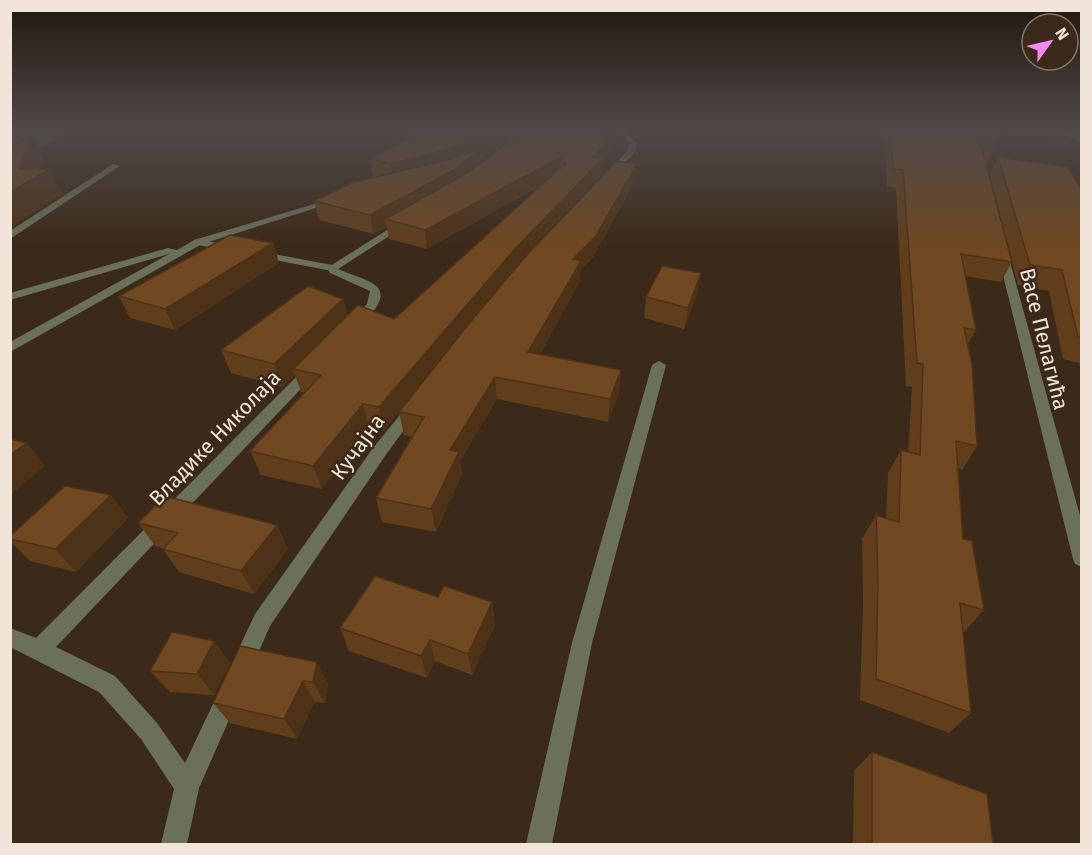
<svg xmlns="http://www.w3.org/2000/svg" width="1092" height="855" viewBox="0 0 1092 855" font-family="'Fira Sans',sans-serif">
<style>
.green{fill:#43532c}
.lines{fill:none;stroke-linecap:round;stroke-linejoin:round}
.lane{fill:#6b7059;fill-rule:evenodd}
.street{fill:#6b7059;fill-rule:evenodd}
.wall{fill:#603e1c;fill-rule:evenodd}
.shaded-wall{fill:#4e3217}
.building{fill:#704821;stroke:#4e3217;stroke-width:1.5}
.labels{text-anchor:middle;stroke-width:5;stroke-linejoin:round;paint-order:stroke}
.street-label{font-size:21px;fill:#f1e5da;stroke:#3b2919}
</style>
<rect width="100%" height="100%" fill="#3b2919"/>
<path class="green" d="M11 130H72L11 163Z"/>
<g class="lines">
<g class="lane">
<path d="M113 164 120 166 10 239V231Z"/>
<path d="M198 239 236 247 237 249 232 252 194 244V240Z"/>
<path d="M258 251 332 265 337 268 332 271 254 256 253 254Z"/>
<path d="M659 361 666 365 592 643 552 844H526L572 643 652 365Z"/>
</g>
<g class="street">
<path d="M578 130H591L553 139 549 137Z"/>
<path d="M605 130 626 133 637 143 633 155 608 178 604 176 626 152 629 143 622 135Z"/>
<path d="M1046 130H1056L1082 138V142Z"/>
<path d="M331 199 338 201 202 244 10 352V342L169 254 10 300V293L168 248 177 250 194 240Z"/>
<path d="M403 220 411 222 338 269C375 284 400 286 361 325H353L351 322 367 304 370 291 330 273 327 268Z"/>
<path d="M998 249 1007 251 1082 523V567L1075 564 1073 559 997 251Z"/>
<path d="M311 366 316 367 318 370 316 373 56 647 115 676 157 723 185 763 221 687 229 684 237 687 240 695 199 788 187 844H161L174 789 141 739 99 692 10 647V628L36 638 306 367Z"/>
<path d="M413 403 420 408 385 456 270 626 249 674 241 677 233 674 230 667 255 614 373 448 408 405Z"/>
</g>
</g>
<g class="wall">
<path d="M519 130 520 136 611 137 610 153 602 162 601 176 562 218 635 181 593 257 580 271V281L540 354 621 370 619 392 608 422 497 399 460 461 462 475 436 532 382 522 376 498 412 437 404 435 399 412 384 430 369 427 322 489 261 475 250 451 304 393 301 392 295 375 282 387 231 373 221 350 343 299 347 315 394 319 545 183 427 249 389 239 387 227 374 234 319 220 314 201 376 177 373 176 370 159ZM502 147 501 149 485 160 484 154Z"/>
<path d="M837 130H971L975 136 976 130H1082V136L1065 131 1061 138 996 134 995 149 987 165 986 162 1006 239 990 174 998 157 1082 191V370L1079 363 1063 359 1049 291 1018 285 1012 262 1001 282 965 276 976 330 968 344 977 446 962 470 958 468 963 539 984 610 964 632H963L971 713 949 733 860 700 863 602 862 539 876 515 886 518 888 473 901 450 908 452 912 387 906 386 896 188 887 186 885 145 882 144 881 135Z"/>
<path d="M273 243 279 263 175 330 130 318 119 296Z"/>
<path d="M701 273 697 294 684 329 644 318 646 297Z"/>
<path d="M111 495 128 518 76 572 30 561 10 541V536Z"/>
<path d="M138 523 277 525 288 549 254 594 179 572 163 549V548L155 546Z"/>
<path d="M438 597 492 602 495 625 472 675 435 661 427 678 349 651 340 628Z"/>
<path d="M214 641 230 663 214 695 170 692 150 671Z"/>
<path d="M240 646 328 683 325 703 315 702 297 739 230 723 213 703Z"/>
<path d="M872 752 993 844H853L854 771Z"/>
</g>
<g class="shaded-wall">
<path d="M507 130H519L520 141 484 154 485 164 385 219 387 227 374 234 370 215 392 181 390 164Z"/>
<path d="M32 135 44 158 38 176 50 169 63 194 13 226 10 222V192Z"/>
<path d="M611 137 610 153 602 162 601 176 514 270 384 430 379 407Z"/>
<path d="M561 157V173L427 249 425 230Z"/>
<path d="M637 164 635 181 593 257 580 271V281L529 375 528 352 573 259Z"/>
<path d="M273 243 279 263 175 330 165 309Z"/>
<path d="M701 273 697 294 684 329 688 308Z"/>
<path d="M343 299 349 320 293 369 295 375 282 387 274 364Z"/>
<path d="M621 370 619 392 608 422 610 399Z"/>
<path d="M495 377 497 399 460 461 462 475 436 532 431 509 450 450Z"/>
<path d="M363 404 369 427 322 489 313 466Z"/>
<path d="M27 443 45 466 10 495V455Z"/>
<path d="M111 495 128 518 76 572 55 549Z"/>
<path d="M277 525 288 549 254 594 241 571Z"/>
<path d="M492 602 495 625 472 675 468 654Z"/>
<path d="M430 640 435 661 427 678 421 656Z"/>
<path d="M214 641 230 663 214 695 197 674Z"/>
<path d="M317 662 328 683 325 703 313 682Z"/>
<path d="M303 681 315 702 297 739 284 719Z"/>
</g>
<g class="building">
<path d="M422 130H507L438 152 390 164 370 159Z"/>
<path d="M544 130H553L611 137 593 157 602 159 514 250 379 407 363 404 313 466 250 451 321 375 293 369 358 305 394 319 566 163 561 157 425 230 385 219 459 178 501 149 510 139Z"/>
<path d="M891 130H971L981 146 1012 262 961 254 976 330 964 328 972 364 977 446 956 441 963 539 972 541 984 610 960 603 971 713 876 679 878 579 876 515 899 522 901 450 920 455 923 364 917 363 903 170 893 169Z"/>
<path d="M984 130H997L995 149Z"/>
<path d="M32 135 19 169H50L10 192V146Z"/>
<path d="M484 148 450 172 370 215 314 201 352 183 446 160Z"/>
<path d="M998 157 1068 167 1082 191V337H1078L1062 270 1030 265Z"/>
<path d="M617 161 637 164 595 237 573 259 581 261 528 352 621 370 610 399 495 377 450 450 459 452 431 509 376 498 424 417 399 412 467 326 525 257Z"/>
<path d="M230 235 273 243 165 309 119 296Z"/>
<path d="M662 266 701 273 688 308 646 297Z"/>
<path d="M308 286 343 299 274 364 221 350Z"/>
<path d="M10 439 27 443 10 455Z"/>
<path d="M65 486 111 495 55 549 10 539V536Z"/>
<path d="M165 496 277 525 241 571 163 549 178 533 138 523Z"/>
<path d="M375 576 438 597 444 586 492 602 468 654 430 640 421 656 340 628Z"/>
<path d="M172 632 214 641 197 674 150 671Z"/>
<path d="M240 646 317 662 313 682 303 681 284 719 213 703Z"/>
<path d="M872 752 987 794 993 844H872Z"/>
</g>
<linearGradient id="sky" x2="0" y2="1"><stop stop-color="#20170e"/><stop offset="0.52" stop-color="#4f4949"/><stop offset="1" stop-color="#4f4949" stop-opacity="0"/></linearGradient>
<rect width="1092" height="250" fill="url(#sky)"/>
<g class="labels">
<g class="street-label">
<text transform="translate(1044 339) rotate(76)" y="7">Васе Пелагића</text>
<text transform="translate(215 438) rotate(-46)" y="7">Владике Николаја</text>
<text transform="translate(358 447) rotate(-54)" y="7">Кучајна</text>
</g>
</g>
<rect width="1092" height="855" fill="none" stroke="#f1e5da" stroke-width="24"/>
<g transform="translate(1050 42) rotate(56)"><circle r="28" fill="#3b2919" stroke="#847466" stroke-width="1.5"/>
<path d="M0-4.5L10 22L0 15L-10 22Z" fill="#f489f0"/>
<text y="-9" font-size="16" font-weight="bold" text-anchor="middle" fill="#f1e5da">N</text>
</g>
</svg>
